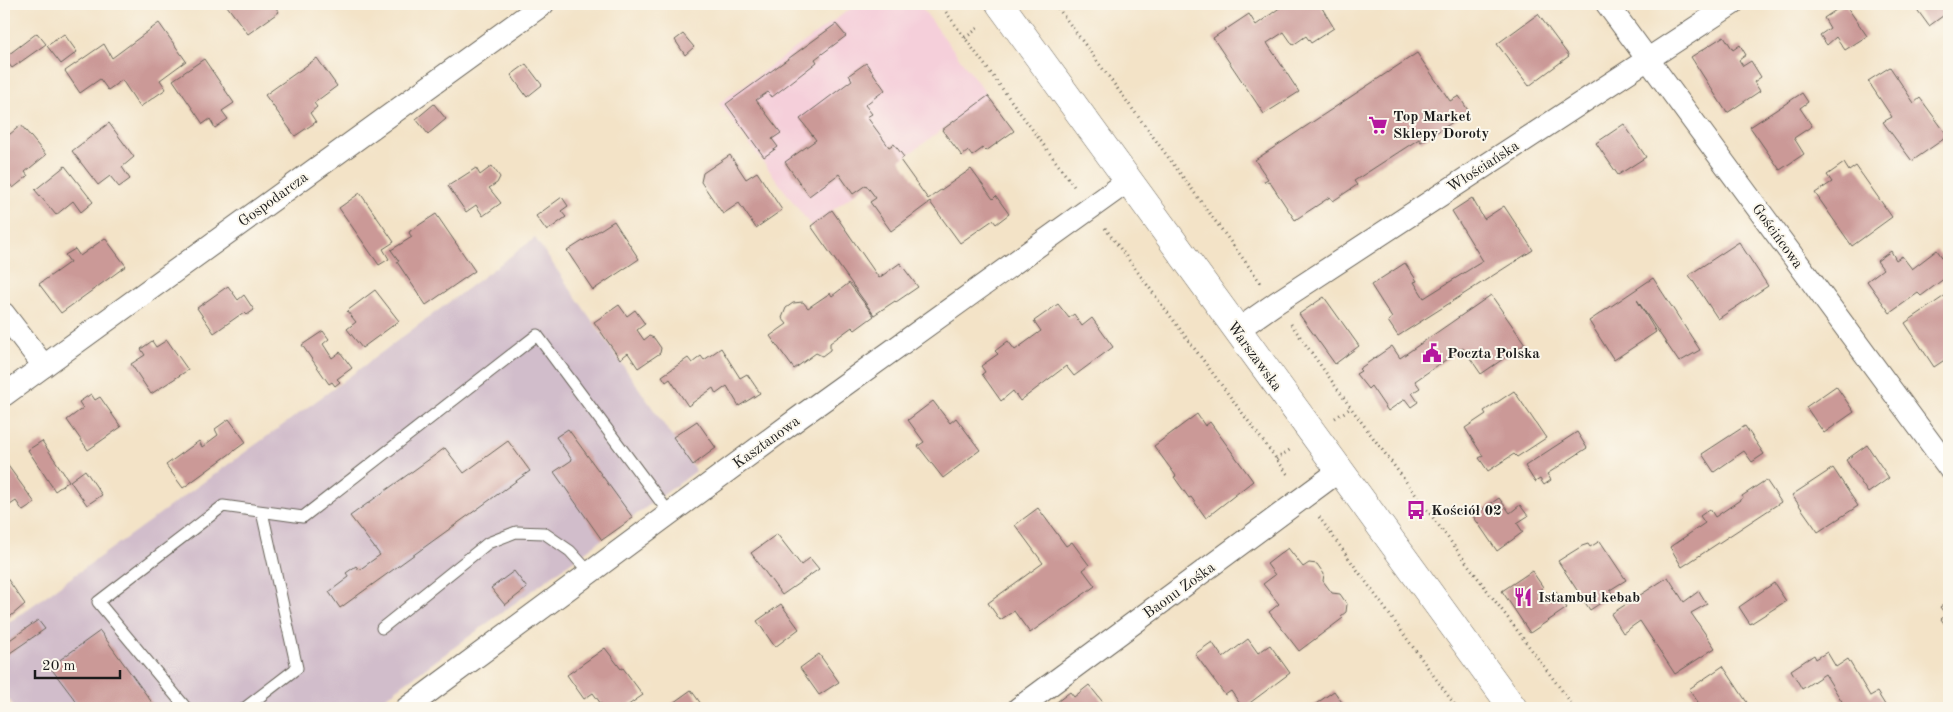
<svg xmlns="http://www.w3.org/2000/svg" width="1953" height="712" viewBox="0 0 1953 712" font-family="'Old Standard TT',serif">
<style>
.built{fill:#f5cfda}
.industrial{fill:#d1bdcb}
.building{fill:#cb9997}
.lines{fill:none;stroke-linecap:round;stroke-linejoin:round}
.service-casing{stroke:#676258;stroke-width:13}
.minor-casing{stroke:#676258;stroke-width:24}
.tertiary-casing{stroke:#676258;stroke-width:29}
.path{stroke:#676258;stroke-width:3;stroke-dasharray:1 4;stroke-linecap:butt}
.service{stroke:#fff;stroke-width:11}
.minor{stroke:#fff;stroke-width:22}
.tertiary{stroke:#fff;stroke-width:28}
.labels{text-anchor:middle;stroke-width:4;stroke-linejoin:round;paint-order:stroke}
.poi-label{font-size:15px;font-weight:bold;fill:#1c1c1c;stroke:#fbf7ec;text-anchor:start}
.street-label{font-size:15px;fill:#1c1c1c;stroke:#fbf7ec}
</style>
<rect width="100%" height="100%" fill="#fbf7ec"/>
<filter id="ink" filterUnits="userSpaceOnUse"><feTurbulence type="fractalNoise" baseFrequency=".02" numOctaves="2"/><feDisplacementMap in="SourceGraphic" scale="10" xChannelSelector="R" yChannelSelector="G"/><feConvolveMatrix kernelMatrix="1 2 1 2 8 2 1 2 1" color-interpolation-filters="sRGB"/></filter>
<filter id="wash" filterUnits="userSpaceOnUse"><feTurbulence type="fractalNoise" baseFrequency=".0096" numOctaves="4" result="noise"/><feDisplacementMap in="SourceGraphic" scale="20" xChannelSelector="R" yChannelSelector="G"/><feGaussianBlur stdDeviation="1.12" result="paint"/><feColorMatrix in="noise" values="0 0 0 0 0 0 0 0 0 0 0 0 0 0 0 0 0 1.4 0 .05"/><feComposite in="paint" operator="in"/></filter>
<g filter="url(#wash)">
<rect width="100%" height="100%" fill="#f3e3c7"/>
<path class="built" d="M857 4H919L988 96 811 226 719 103Z"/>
<path class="industrial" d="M535 238 696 471 371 708H15L4 693V626L330 391Z"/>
<g id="blocks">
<g class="building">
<path d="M230 4H273L279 12 248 34 227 6Z"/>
<path d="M1285 4H1328L1322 8 1334 28 1311 43 1306 36 1293 45 1284 32 1267 43 1299 92 1264 114 1213 38 1249 14 1256 25Z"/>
<path d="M1845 4 1867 36 1845 50 1836 37 1827 45 1820 35 1830 28 1824 18Z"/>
<path d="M1913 4H1940L1947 13 1929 26Z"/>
<path d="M1538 14 1569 56 1529 86 1497 44Z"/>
<path d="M159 23 186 61 160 80 166 89 140 107 122 80 108 90 100 79 80 93 65 71 104 44 112 58Z"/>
<path d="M836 24 846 36 815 59 817 62 772 97 768 92 756 100 781 133 772 139 778 147 764 157 726 104Z"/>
<path d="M37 33 46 44 12 68 4 58Z"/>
<path d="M64 34 77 52 61 64 47 46Z"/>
<path d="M683 34 694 47 685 55 675 40Z"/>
<path d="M1724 36 1733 50 1740 45 1746 55 1739 60 1743 66 1751 61 1761 77 1754 82 1760 91 1727 113 1691 57Z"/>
<path d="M1417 53 1450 101 1459 96 1469 112 1421 142 1419 139 1354 181 1357 185 1333 201 1330 197 1295 220 1269 181 1265 183 1264 181 1268 179 1255 160Z"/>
<path d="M317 58 337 86 314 103 317 107 310 113 316 122 295 136 265 95Z"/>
<path d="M204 59 234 103 222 111 228 119 215 128 210 119 203 124 173 80Z"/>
<path d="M866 63 885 90 865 105 872 114 867 117 889 147 894 144 904 157 900 160 928 199 971 169 993 199 996 196 1009 214 996 224 993 220 960 243 930 202 891 231 870 202 876 198 866 185 853 194 839 174 809 196 785 162 816 140 800 119 852 80 849 75Z"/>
<path d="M526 64 542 85 527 97 511 75Z"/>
<path d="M1890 67 1914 103 1920 98 1948 136 1912 161 1883 122 1892 117 1868 81Z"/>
<path d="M1802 93 1808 102 1800 108 1812 126 1794 138 1804 154 1780 170 1750 127Z"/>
<path d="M988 96 1014 131 986 151 983 148 972 156 968 151 962 156 942 130Z"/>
<path d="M434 104 446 119 428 134 416 119Z"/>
<path d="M109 123 134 157 122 167 130 179 119 187 110 176 98 185 72 151Z"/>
<path d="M1624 124 1646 157 1618 175 1596 143Z"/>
<path d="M21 125 46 155 25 172 28 176 13 188 4 177V159L9 155 4 149V139Z"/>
<path d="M730 155 746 179 757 172 782 210 756 228 739 203 723 214 701 182 703 173Z"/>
<path d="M1844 163 1849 171 1856 166 1892 217 1852 246 1815 193 1832 182 1827 175Z"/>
<path d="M65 166 93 202 81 212 73 201 56 215 35 190Z"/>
<path d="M492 166 500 177 497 183 489 188 501 203 483 216 476 205 466 212 448 186 476 168 480 175Z"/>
<path d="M360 193 394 242 383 249 389 259 379 265 339 208Z"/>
<path d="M562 197 568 206 561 211 566 217 547 231 536 216Z"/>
<path d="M1472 198 1484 219 1504 206 1533 250 1398 336 1388 321 1392 318 1371 285 1405 263 1417 281 1414 282 1424 298 1483 261 1452 211Z"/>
<path d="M832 210 879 278 900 263 918 287 896 302 895 301 874 315 811 226Z"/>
<path d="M436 214 475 271 426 305 397 262 399 261 391 250 412 237 409 233 410 231Z"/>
<path d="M614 221 639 259 593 290 567 251Z"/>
<path d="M105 238 126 266 61 313 39 284 70 262 65 255 75 249 80 256Z"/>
<path d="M1739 242 1768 286 1718 319 1689 275Z"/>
<path d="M1937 250 1949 267V275L1921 296 1918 293 1890 313 1867 281 1883 269 1877 261 1891 251 1896 260 1902 256 1912 269Z"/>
<path d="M1653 278 1700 350 1679 362 1637 300 1656 332 1614 360 1589 321Z"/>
<path d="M849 283 874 316 855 330 852 327 830 343V350L822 356 816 353 794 369 770 336 787 324 782 318 786 308 793 303 803 302 808 308 830 293 832 296Z"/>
<path d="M228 286 238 300 244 295 254 310 247 315 244 312 214 333 197 308Z"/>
<path d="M375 290 399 321 362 348 347 329 356 322 347 311Z"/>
<path d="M1491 295 1525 344 1481 374 1463 348 1415 381 1420 388 1412 393 1418 402 1411 407 1405 399 1388 411 1371 386 1368 389 1356 374 1361 371 1359 369 1392 346 1400 358Z"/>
<path d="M1946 295 1949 300V357L1934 367 1905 323Z"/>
<path d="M1324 297 1359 346 1335 364 1299 314Z"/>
<path d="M1058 304 1069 318 1074 314 1082 326 1092 318 1113 347 1074 376 1066 366 1020 401 1013 391 1001 401 982 374 985 372 981 366 998 354 995 351 1008 341 1015 350 1041 331 1034 321Z"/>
<path d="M619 305 627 316 635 310 645 324 637 330 644 340 649 336 654 338 661 348 660 353 638 368 628 353 620 359 594 322Z"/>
<path d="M323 331 329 339 323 344 332 358 340 352 352 368 337 379 340 382 335 386 332 382 329 384 302 345Z"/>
<path d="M167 340 188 370 151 394 131 364 145 355 141 349 152 341 156 347Z"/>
<path d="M721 348 740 378 747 374 760 393 739 406 727 386 716 394 713 388 688 406 670 379 666 382 662 376 688 358 692 363 701 356 704 360Z"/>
<path d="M1836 386 1854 412 1824 433 1806 407Z"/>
<path d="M1514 391 1546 438 1517 457 1514 454 1488 471 1479 458 1483 456 1465 428 1486 414 1484 411Z"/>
<path d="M91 394 95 400 100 397 121 427 88 450 67 420 83 408 79 402Z"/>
<path d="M933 401 950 423 956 418 980 450 943 478 918 446 924 442 908 420Z"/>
<path d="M1197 414 1205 426 1210 422 1253 481 1206 518 1191 497 1189 498 1174 477 1176 476 1154 446Z"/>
<path d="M229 419 246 442 183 488 166 465 199 441 202 447 218 435 215 429Z"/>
<path d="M697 421 716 448 693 465 673 437Z"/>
<path d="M1745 426 1764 454 1752 462 1744 451 1714 472 1702 454Z"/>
<path d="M568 429 633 518 602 540 554 472 572 460 556 437Z"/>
<path d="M1577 432 1587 448 1547 474 1551 480 1544 485 1540 479 1535 482 1525 466Z"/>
<path d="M42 441 69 481 55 491 28 450Z"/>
<path d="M508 441 530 471 340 608 329 592 349 577 346 573 356 566 359 570 380 555 350 516 445 448 464 473Z"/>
<path d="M1867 445 1889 478 1868 493 1846 460Z"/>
<path d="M6 463 35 503 23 511 16 501 4 509V465Z"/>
<path d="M1833 468 1858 506 1818 532 1792 495Z"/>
<path d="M85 470 102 495 87 505 70 481Z"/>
<path d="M1766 480 1781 502 1682 567 1670 547 1705 523 1700 516 1710 509 1715 517 1743 498 1742 496Z"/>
<path d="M1499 498 1510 513 1520 505 1528 516 1517 523 1523 532 1497 551 1473 516Z"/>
<path d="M1038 508 1066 546 1072 542 1089 565 1083 570 1095 586 1030 633 1014 611 1000 620 988 603 1043 563 1015 525Z"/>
<path d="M777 534 801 565 810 558 819 569 782 595 751 553Z"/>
<path d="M1600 541 1626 580 1610 590 1613 595 1590 610 1558 561 1582 546 1588 544 1590 547Z"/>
<path d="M1288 548 1303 567 1309 563 1317 564 1324 574 1323 581 1332 593 1340 594 1347 604 1346 612 1341 616 1343 618 1299 651 1269 612 1279 604 1263 584 1275 575 1267 564Z"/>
<path d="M514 571 527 588 505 605 491 588Z"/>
<path d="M1532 571 1543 587 1537 592 1545 603 1547 602 1545 598 1556 591 1567 608 1530 633 1502 591Z"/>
<path d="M4 574 25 604 4 622 5 606Z"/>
<path d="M1668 577 1684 602 1699 591 1707 604 1691 613 1715 648 1675 674 1640 621 1623 633 1611 614Z"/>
<path d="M1774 583 1786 601 1750 624 1739 607Z"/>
<path d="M1949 601V628L1948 629 1941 619 1946 615 1940 607Z"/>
<path d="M781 604 799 629 775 647 757 621Z"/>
<path d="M38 620 45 629 4 657V644Z"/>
<path d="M100 631 156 708H81L50 667Z"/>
<path d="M1248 639 1258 653 1270 645 1290 673 1243 708H1233L1240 704 1231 691 1225 695 1195 654 1212 642 1223 658Z"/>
<path d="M605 648 621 669 623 668 643 695 624 708H604L593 693 584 699 567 675Z"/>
<path d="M1827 652 1836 667 1848 659 1870 696 1877 692 1887 708H1846L1825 674 1802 689 1791 670 1814 655 1816 659Z"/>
<path d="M819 654 839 682 819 695 800 668Z"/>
<path d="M1723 666 1748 704 1741 708H1708L1706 706 1702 708 1689 689Z"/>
<path d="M1089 685 1106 706 1112 701 1118 708H1049L1070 692 1074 697Z"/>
<path d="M691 690 704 708H673L670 705Z"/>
<path d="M1334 691 1346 708H1310Z"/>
</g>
</g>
</g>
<g filter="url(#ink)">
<use href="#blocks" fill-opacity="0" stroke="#676258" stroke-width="1"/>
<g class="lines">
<g class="service-casing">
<g id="service">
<path d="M382 628 488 543 516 532 544 533 570 551 590 573"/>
<path d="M186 708 98 602 223 506 303 517 537 335 670 514"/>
<path d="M245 708 297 668 262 512"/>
</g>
</g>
<g class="minor-casing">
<g id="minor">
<path d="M1607 4 1949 468"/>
<path d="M4 314 44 366"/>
<path d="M1236 331 1276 303 1732 4"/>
<path d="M4 395 543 4"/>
<path d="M407 708 800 417 1128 181"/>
<path d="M1019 708 1339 471"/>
</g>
</g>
<g class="tertiary-casing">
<path id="tertiary" d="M1000 4 1513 708"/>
</g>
<g class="path">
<path d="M940 4 1076 189"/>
<path d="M1055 4 1261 283"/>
<path d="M965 38 981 26"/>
<path d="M1105 228 1289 476"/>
<path d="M1291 324 1351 408 1575 708"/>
<path d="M1335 418 1351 408"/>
<path d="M1276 459 1291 449"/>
<path d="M1319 517 1457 708"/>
</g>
<use href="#service" class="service"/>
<use href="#minor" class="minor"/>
<use href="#tertiary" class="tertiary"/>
</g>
</g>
<defs>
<g id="supermarket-bare" transform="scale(1.5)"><path d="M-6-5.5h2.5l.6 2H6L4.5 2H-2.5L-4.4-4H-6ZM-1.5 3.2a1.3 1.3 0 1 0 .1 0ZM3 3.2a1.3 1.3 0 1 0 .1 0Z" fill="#b5179e" stroke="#fbf7ec" stroke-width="2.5" paint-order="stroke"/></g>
<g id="civic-bare" transform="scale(1.5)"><path d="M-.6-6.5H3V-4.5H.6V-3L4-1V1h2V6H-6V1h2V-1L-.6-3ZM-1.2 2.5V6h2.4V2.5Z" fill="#b5179e" stroke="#fbf7ec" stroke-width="2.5" paint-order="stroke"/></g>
<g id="bus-bare" transform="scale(1.5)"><path d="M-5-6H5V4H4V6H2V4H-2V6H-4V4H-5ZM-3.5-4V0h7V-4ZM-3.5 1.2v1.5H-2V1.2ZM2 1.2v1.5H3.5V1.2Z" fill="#b5179e" stroke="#fbf7ec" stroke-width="2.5" paint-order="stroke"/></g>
<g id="restaurant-bare" transform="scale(1.5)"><path d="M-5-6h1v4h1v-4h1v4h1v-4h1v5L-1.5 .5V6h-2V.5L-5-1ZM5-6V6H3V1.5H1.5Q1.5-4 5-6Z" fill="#b5179e" stroke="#fbf7ec" stroke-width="2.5" paint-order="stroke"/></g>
</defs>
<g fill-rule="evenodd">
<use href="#supermarket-bare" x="1378" y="125"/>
<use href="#civic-bare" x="1432" y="353"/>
<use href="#bus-bare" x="1416" y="510"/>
<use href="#restaurant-bare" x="1523" y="597"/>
</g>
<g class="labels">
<g class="poi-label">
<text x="1393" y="121">Top Market<tspan x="1393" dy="17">Sklepy Doroty</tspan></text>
<text x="1447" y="358">Poczta Polska</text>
<text x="1431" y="515">Kościół 02</text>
<text x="1538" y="602">Istambuł kebab</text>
</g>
<g class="street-label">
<text transform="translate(1483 166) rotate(-33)" y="5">Włościańska</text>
<text transform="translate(273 199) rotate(-36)" y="5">Gospodarcza</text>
<text transform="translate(1778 236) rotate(54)" y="5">Gościńcowa</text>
<text transform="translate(1255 356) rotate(54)" y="5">Warszawska</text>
<text transform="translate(766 442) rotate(-36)" y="5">Kasztanowa</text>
<text transform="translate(1179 590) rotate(-36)" y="5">Baonu Zośka</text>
</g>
</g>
<rect width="1953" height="712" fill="none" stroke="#fbf7ec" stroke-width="20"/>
<path d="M35 670v8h85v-8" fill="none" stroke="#1c1c1c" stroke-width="2.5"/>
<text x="42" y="670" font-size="15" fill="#1c1c1c" stroke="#fbf7ec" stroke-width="4" paint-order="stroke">20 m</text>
</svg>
